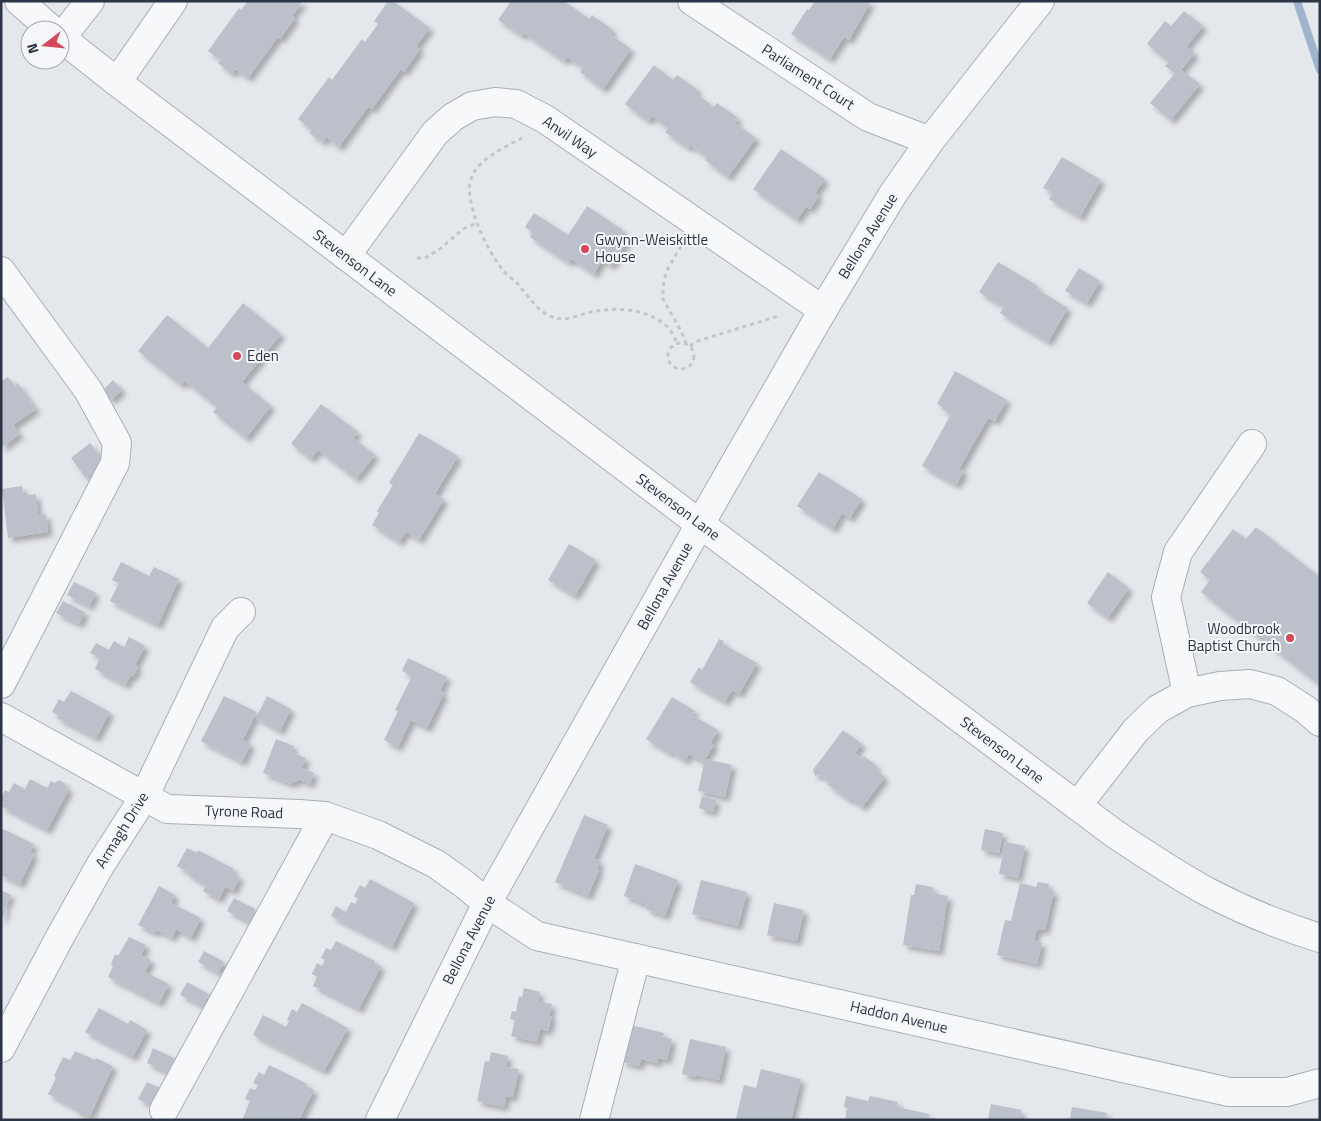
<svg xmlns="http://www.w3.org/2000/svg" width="1321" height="1121" viewBox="0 0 1321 1121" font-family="'Titillium Web',sans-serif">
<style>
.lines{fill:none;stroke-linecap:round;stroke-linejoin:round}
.stream{stroke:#9fb4cc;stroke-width:8}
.building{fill:#bbc0ca;filter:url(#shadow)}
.minor-casing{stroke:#a9aeb7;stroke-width:30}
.path{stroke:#c2c5cb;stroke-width:3;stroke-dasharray:4 4;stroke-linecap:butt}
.minor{stroke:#f7f8fa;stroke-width:28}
.poi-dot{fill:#d1495b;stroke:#f4f6f9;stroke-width:2}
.labels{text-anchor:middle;stroke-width:4;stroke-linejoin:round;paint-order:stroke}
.street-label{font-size:15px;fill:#2b3445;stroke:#f4f6f9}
.poi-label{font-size:15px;fill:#2b3445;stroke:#f4f6f9;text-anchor:start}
</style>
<defs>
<filter id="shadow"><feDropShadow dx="4.5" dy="4.5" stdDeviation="2.5" flood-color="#0004"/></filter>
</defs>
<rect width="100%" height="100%" fill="#e4e7ec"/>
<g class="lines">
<path class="stream" d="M1297 1 1320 70"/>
</g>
<g class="building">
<path d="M248 1H303L292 16 295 18 280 39 278 37 248 78 235 69 232 74 218 63 221 60 208 51 239 8 241 10Z"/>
<path d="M388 1H393L430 28 416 46 420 49 404 72 401 69 372 109 368 107 339 147 326 137 323 142 309 133 312 130 298 119 329 77 332 80 362 39 365 42 378 24 374 21Z"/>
<path d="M511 1H564L589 19 592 15 613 30 610 34 631 49 603 89 580 72 583 68 567 57 564 61 524 33 522 36 498 20Z"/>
<path d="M815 1H871L849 40 844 37 830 59 791 34 807 9 809 10Z"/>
<path d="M1184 11 1203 26 1186 47 1195 53 1181 70 1200 84 1171 120 1150 103 1175 73 1165 66 1169 62 1147 44 1165 21 1171 26Z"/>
<path d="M654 65 673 80 677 75 698 90 695 93 714 107 717 103 738 118 735 123 756 138 728 177 705 160 707 157 690 145 688 148 665 132 668 128 652 116 648 121 625 104Z"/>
<path d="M781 149 825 179 815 193 819 196 810 209 806 207 797 220 753 189Z"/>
<path d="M1062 157 1101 180 1080 217 1049 199 1053 193 1043 188Z"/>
<path d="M587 206 623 230 621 235 628 239 611 266 602 260 594 274 571 259 569 263 530 237 533 233 525 227 534 213 568 235Z"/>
<path d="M998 262 1038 286 1037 289 1068 308 1048 342 1000 313 1004 307 979 292Z"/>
<path d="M1079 268 1100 281 1087 303 1065 291Z"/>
<path d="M243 303 281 334 242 382 271 406 246 438 213 412 217 407 185 381 181 385 138 351 167 315 208 348Z"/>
<path d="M955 371 1007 400 995 421 988 418 959 469 964 471 956 485 922 466 951 414 942 409 943 407 937 404Z"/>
<path d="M8 377 15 386 18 383 36 409 13 425 20 434 1 448V381Z"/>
<path d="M113 380 122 390 111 400 102 391Z"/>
<path d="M321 404 358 432 353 438 375 455 356 479 318 450 311 459 291 444Z"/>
<path d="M419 433 458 456 435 494 444 499 419 540 406 532 399 542 372 525 379 513 377 511 393 485 389 483Z"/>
<path d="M90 443 106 463 86 478 71 458Z"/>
<path d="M819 472 862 499 850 518 842 513 833 529 797 506Z"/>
<path d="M22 486 24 496 36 494 38 515 46 514 48 532 8 538 2 489Z"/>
<path d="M1256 527 1320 577V685L1201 592 1210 580 1200 572 1233 529 1246 539Z"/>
<path d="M569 544 596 560 575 596 548 580Z"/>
<path d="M121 562 149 576 154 567 179 579 158 625 110 601 119 583 112 580Z"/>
<path d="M1108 572 1129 588 1108 618 1087 603Z"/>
<path d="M74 582 96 593 89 606 67 595Z"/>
<path d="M63 601 85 612 79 624 56 613Z"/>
<path d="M129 637 145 646 135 665 138 667 133 677 131 675 125 685 95 669 100 658 90 653 96 643 109 650 114 641 124 647Z"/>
<path d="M719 639 724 641 723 644 757 663 739 694 732 690 725 702 690 682 699 667 702 670Z"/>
<path d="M408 658 447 677 440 691 444 693 427 728 411 720 398 747 384 740 398 711 395 710 412 676 402 671Z"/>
<path d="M71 691 110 712 96 738 57 718 59 716 52 712 59 699 64 702Z"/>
<path d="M224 696 257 712 243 740 251 744 242 762 201 741Z"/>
<path d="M267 696 291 709 280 731 256 718Z"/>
<path d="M672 697 695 711 692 715 718 730 711 743 714 745 703 762 689 754 685 761 670 751 669 753 646 739Z"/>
<path d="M843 730 862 744 855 753 862 759 864 756 877 766 875 769 885 777 862 807 851 799 849 800 827 784 829 782 820 775 815 776 813 770Z"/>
<path d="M276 739 294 746 291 752 306 758 302 768 314 773 310 784 298 779 297 782 293 781 291 784 263 773Z"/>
<path d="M705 759 732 765 725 797 698 791Z"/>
<path d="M30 779 47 788 51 781 55 783 59 780 65 783V787L69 789 47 830 1 806 3 802H1V797L5 790 9 792 14 783 25 789Z"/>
<path d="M702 796 716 800 713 812 699 808Z"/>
<path d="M584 815 608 825 594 859 600 861 597 869 599 870 588 896 555 882Z"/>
<path d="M1 828 34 844 30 852 34 854 20 884 1 875Z"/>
<path d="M985 829 1003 833 999 853 981 850Z"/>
<path d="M1005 842 1025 846 1018 878 999 874Z"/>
<path d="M187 848 197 853 198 850 234 869 232 873 240 877 233 891 225 887 219 899 203 891 206 885 187 874 188 872 177 866Z"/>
<path d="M635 864 678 880 665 916 646 909 647 905 624 896Z"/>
<path d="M370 879 414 903 392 947 331 916 336 906 346 912 351 902 355 904 358 899 354 896 360 885 365 888Z"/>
<path d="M701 880 747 892 738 926 692 914Z"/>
<path d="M1038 882 1049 884 1048 890 1054 891 1045 930 1037 929 1034 941 1042 943 1037 964 997 955 1005 920 1011 921 1020 883 1036 887Z"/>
<path d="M916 884 933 887 932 893 948 896 939 951 903 945 911 895H914Z"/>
<path d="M159 886 175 895 171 903 201 918 191 938 176 929 172 938 157 930 155 933 138 925Z"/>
<path d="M1 890 11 895 4 909 6 911 1 921Z"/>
<path d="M234 898 255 909 249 922 227 911Z"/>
<path d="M774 903 804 910 797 941 767 935Z"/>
<path d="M129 937 146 945 141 955 151 960 145 972 169 984 159 1003 108 977 113 966 111 964 115 954 118 956Z"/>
<path d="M336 941 375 961 374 963 381 966 359 1009 313 986 317 977 312 974 317 963 322 966 325 960 321 958 326 948 331 950Z"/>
<path d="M204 951 224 962 218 973 198 962Z"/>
<path d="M187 982 209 994 203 1006 180 995Z"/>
<path d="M524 988 540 992 538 1001 552 1004 549 1016H552L548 1031 540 1029 537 1042 511 1036 515 1020 510 1019 512 1011 516 1012 519 996 522 997Z"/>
<path d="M302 1003 348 1028 324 1071 253 1035 263 1015 286 1027 289 1021 287 1020 292 1009 297 1012Z"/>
<path d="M99 1008 128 1024 130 1020 147 1030 133 1057 85 1032Z"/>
<path d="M631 1025 664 1033 663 1037 672 1039 667 1060 658 1058 657 1063 641 1059 639 1066 622 1062Z"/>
<path d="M690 1039 726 1047 719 1080 696 1075 695 1077 682 1074Z"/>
<path d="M153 1048 176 1059 169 1073 147 1063Z"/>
<path d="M75 1051 95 1060 96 1058 113 1066 90 1116 74 1110 75 1108 48 1094 56 1078 54 1076 63 1057 70 1060Z"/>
<path d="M491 1052 508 1056 506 1067 519 1069 513 1097 506 1096 504 1107 477 1101 485 1061 489 1062Z"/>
<path d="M269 1065 307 1084 306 1086 314 1090 299 1120H242L250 1101 245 1099 250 1088 255 1090 258 1085 253 1083 259 1072 264 1075Z"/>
<path d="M761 1069 801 1079 791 1120H742L736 1118 744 1085 756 1088Z"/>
<path d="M147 1082 160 1088 152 1106 138 1099Z"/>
<path d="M846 1096 868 1101 870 1096 898 1102 897 1107 929 1114 928 1120H845L847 1108 844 1107Z"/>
<path d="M991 1104 1021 1110 1020 1120H988Z"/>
<path d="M1072 1107 1107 1113 1105 1120H1070Z"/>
</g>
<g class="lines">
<g class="minor-casing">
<g id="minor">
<path d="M19 1 52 30"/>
<path d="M692 1 868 117 930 141"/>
<path d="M60 37 117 82 700 524 1115 834C1145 854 1175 874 1206 891 1242 910 1281 926 1320 938"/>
<path d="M61 38 90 1"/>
<path d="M117 82 173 1"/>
<path d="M346 256 435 133 453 117 472 106 495 102 516 104 545 119 823 310"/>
<path d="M1 271 88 390 117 443 115 463 1 684"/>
<path d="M1187 693 1166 597 1178 552 1252 444"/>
<path d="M1 717 167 809 299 814 325 816 378 835 436 864 464 884 487 903 537 936 1229 1092H1287L1320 1083"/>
<path d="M1077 806 1136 730 1158 709 1187 693 1220 686 1250 684 1277 691 1305 709 1320 722"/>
<path d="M1 1048 61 935 101 864 144 797 225 628 241 612"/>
<path d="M164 1110 325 816"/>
<path d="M380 1120 487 903 700 524 823 310 893 194 930 141 1040 1"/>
<path d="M594 1120 636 958"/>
</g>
</g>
<g class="path">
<path d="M522 138C499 150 464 165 470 196 474 222 486 247 502 269 506 275 513 279 518 284 530 298 541 318 562 319 571 319 582 314 591 312 616 307 644 308 664 324 670 328 674 336 677 343"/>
<path d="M681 246 666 272 663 287V299L681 331 686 343"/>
<path d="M417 258H425L440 249 463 229 476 223"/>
<circle cx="681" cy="356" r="13"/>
<path d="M690 346 698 341 778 316"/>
</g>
<use href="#minor" class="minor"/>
</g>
<g class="poi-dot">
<circle cx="585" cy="249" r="5"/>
<circle cx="237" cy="356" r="5"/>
<circle cx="1290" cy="638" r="5"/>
</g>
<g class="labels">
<g class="street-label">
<text transform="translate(808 77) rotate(33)" y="5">Parliament Court</text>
<text transform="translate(570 137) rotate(34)" y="5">Anvil Way</text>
<text transform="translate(868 236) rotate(-58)" y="5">Bellona Avenue</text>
<text transform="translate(355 263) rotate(37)" y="5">Stevenson Lane</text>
<text transform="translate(678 507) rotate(37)" y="5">Stevenson Lane</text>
<text transform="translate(665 586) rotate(-61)" y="5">Bellona Avenue</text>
<text transform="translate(1002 750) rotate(37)" y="5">Stevenson Lane</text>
<text transform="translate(244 812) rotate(2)" y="5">Tyrone Road</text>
<text transform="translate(122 830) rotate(-58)" y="5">Armagh Drive</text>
<text transform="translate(469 940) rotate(-63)" y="5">Bellona Avenue</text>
<text transform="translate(899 1017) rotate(13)" y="5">Haddon Avenue</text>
</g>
<g class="poi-label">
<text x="595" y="245">Gwynn-Weiskittle<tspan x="595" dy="17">House</tspan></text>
<text x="247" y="361">Eden</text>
<text x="1280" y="634" text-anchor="end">Woodbrook<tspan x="1280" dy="17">Baptist Church</tspan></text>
</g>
</g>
<rect width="1321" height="1121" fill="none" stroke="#2b3445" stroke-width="5"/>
<g transform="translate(45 45) rotate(254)"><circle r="24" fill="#f4f6f9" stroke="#a4a8b1"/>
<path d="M0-4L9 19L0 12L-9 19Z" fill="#d1495b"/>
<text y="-8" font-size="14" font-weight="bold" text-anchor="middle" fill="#2b3445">N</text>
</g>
</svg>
